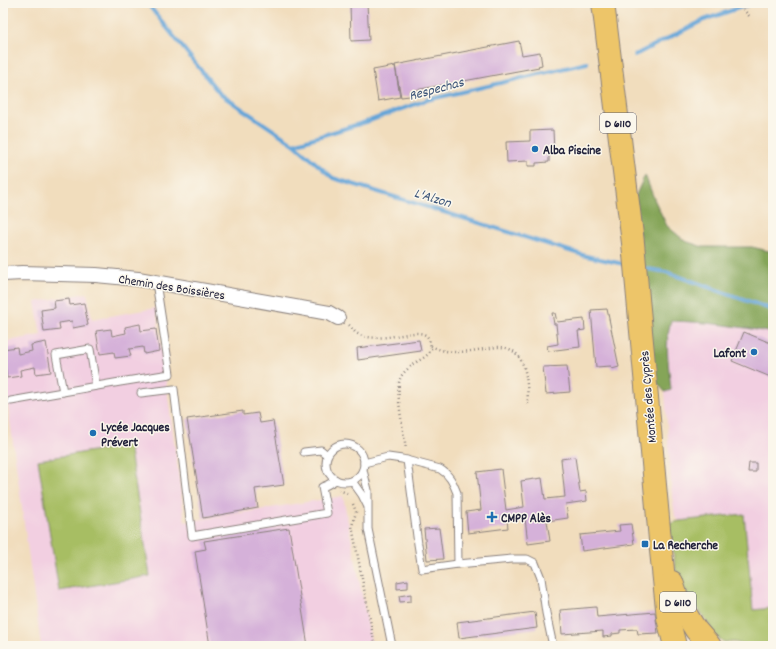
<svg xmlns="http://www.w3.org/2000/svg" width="776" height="649" viewBox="0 0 776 649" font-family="Dekko,sans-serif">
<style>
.built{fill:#f2cfe1}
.green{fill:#a7be63;stroke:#64704f}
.forest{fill:#85a559;stroke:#54644a}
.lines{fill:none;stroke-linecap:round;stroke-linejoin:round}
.stream{stroke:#65a5d8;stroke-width:4}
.building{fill:#d5b1d9}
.lane-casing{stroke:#8a807c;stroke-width:9}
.street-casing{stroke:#8a807c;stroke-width:16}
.primary-casing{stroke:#8a807c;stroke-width:24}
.path{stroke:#8a807c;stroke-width:2.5;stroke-dasharray:1 3;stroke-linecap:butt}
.lane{stroke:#fff;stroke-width:7}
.street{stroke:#fff;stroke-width:14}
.primary{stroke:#edc569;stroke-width:22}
.poi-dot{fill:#1f6fb2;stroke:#fbf7ec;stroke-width:1.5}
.labels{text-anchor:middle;stroke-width:3;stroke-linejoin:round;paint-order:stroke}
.shield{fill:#fbf7ec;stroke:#636270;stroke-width:1}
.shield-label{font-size:12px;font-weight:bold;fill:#22223b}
.poi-label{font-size:13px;font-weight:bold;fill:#22223b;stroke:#fbf7ec;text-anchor:start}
.street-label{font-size:13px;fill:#22223b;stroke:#fbf7ec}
.water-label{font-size:14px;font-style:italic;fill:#3d567a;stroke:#fbf7ec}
</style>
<rect width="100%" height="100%" fill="#fbf7ec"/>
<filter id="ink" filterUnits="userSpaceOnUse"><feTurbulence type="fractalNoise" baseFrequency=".025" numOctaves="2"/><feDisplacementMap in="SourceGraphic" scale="8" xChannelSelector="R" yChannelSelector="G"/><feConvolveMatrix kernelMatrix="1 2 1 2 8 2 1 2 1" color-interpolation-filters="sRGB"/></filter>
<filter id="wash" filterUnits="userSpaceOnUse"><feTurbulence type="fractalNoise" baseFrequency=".012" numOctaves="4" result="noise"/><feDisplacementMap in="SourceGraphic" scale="16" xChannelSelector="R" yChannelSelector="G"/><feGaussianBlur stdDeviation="0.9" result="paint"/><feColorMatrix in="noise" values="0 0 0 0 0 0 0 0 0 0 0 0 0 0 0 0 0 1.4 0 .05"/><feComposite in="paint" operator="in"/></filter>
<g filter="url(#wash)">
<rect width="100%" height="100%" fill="#f1ddbd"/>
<g class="built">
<path d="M87 293 92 319 156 308 185 522 343 496 372 646H41L3 370V342L41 335 35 302Z"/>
<path d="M671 321 718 323 746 327 773 333V608L753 610 744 514 679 521 675 517 671 486 665 392 671 390 667 349V331Z"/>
</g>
<g class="green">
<path d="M129 445 150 576 59 591 38 460Z"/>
<path d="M744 514 753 610 773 608V646H753L733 642H724L714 635 710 627 694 602 679 584 675 565 669 524 679 521Z"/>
</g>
<path class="forest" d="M645 175 655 201 667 226 685 241 703 247H752L773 252V333C738 326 707 322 671 321 664 343 669 367 671 390L665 392 655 380 635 197Z"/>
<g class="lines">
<g class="stream">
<path d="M147 3 220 94 294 144 333 178 586 256 628 265"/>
<path d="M635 55 704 20 753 3"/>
<path d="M294 144 366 122 427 100 587 63"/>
<path d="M642 268 666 272 773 310"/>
</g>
</g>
<g id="blocks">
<g class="building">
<path d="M350 3H367L369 40 351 41Z"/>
<path d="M519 41 522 55 540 52 542 65 538 66 539 67 410 91V96L401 97 395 65Z"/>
<path d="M395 66 400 97 378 101 373 70Z"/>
<path d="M553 130 554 153H549V162L536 163V166H528V161L507 162 506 142 530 141V131Z"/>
<path d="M69 299 70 305 84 303 88 325 73 328 72 321 59 323 60 330 44 332 41 310 55 308 54 301Z"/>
<path d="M607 309 619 367 612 369 611 366 596 367 591 310Z"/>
<path d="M552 313H555L557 322 584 319 585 330 578 331 580 347 548 351 547 346 558 344 556 324H554Z"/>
<path d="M140 324 141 331 156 329 159 351 144 354 143 347 129 349 131 356 115 358 114 352 100 354 96 331 111 329 112 336 126 333 125 327Z"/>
<path d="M744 332 773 344V378L732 361Z"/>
<path d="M419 340 421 351 358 360 357 348Z"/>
<path d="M46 342 51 372 36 374 35 367 20 370 21 376 7 378 3 349 17 347 18 354 32 351 31 345Z"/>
<path d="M567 366 570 392 546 394 543 367Z"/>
<path d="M243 411V415L258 413 260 423 273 421 284 485 255 489 258 508 203 518 187 419Z"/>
<path d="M575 457 580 492 586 491 587 501 566 504 568 518 547 521 550 541 528 544 525 518 507 520 508 528 468 533 466 512 481 510 477 472 501 469 506 510 524 507 521 481 542 478 545 499 565 497 561 459Z"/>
<path d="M749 463H756V472H748Z"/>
<path d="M631 524 634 544 582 551 580 535 620 531 619 525Z"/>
<path d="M289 528 308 646H210L195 551 206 549 204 541Z"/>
<path d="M439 528 443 559 427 560 424 529Z"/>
<path d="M408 580V588L397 589V582Z"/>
<path d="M411 594V601L400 602 399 596Z"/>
<path d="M596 607 597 617 655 612 658 633 638 634 637 629 620 630V633L612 634V636L603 637V631L562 634 560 610Z"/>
<path d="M535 612 537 628 459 638 457 622Z"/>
</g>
</g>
</g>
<g filter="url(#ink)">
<use href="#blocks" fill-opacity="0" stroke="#8a807c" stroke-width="1"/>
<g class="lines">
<g class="lane-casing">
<g id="lane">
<path d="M63 392 56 355 90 349 96 386"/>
<path d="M141 393 174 389 192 536 327 513 322 487 327 485 336 480"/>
<path d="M11 401 120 382 170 374 156 282"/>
<circle cx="345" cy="463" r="19"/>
<path d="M304 452 321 450 327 455"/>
<path d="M407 460 418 544 422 569 458 564 512 559H527L535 563 541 578 546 613 553 646"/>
<path d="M364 463 388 457 402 459 440 469C450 475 453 483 457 493L458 564"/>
<path d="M363 470 368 490V529L392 646"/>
<path d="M352 481 362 495 367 505"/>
</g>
</g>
<g class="street-casing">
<path id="street" d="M3 274 22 273 96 275 138 279 329 313 338 318"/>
</g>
<g class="primary-casing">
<g id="primary">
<path d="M603 3 633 243 661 551 668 618 675 646"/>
<path d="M672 582 679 603 696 630 710 646"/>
</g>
</g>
<g class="path">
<path d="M738 3 750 17"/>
<path d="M349 325C351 327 353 330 355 332 369 343 398 335 414 333 420 333 427 333 429 340 430 343 431 346 431 349 429 357 418 360 412 365 408 369 402 373 400 379 395 392 404 434 406 449"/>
<path d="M431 346C453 357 474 350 497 347 528 346 527 382 528 404"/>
<path d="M339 490 349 494"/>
<path d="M353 504 356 512 352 526 375 646"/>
</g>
<use href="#lane" class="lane"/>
<use href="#street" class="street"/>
<use href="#primary" class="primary"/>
</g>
</g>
<g class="poi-dot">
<circle cx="535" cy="149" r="4"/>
<circle cx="754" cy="352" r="4"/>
<circle cx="93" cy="433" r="4"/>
<path d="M490 511h4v4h4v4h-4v4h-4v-4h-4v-4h4z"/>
<rect x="641" y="540" width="8" height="8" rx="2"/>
</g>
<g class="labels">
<g class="shield">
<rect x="600" y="113" width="36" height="20" rx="3"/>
<rect x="660" y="592" width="36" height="20" rx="3"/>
</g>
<g class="shield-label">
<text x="618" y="127">D 6110</text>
<text x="678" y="606">D 6110</text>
</g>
<g class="poi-label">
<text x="543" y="154">Alba Piscine</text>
<text x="746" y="357" text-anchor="end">Lafont</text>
<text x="101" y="431">Lycée Jacques<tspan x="101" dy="15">Prévert</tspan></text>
<text x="501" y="522">CMPP Alès</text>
<text x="653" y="549">La Recherche</text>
</g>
<g class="street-label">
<text transform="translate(172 286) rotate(9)" y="5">Chemin des Boissières</text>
<text transform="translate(647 397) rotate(-95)" y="5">Montée des Cyprès</text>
</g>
<g class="water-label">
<text transform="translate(436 88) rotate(-15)" y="5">Respechas</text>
<text transform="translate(433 197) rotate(17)" y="5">L'Alzon</text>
</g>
</g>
<rect width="776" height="649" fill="none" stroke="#fbf7ec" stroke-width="16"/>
</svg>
